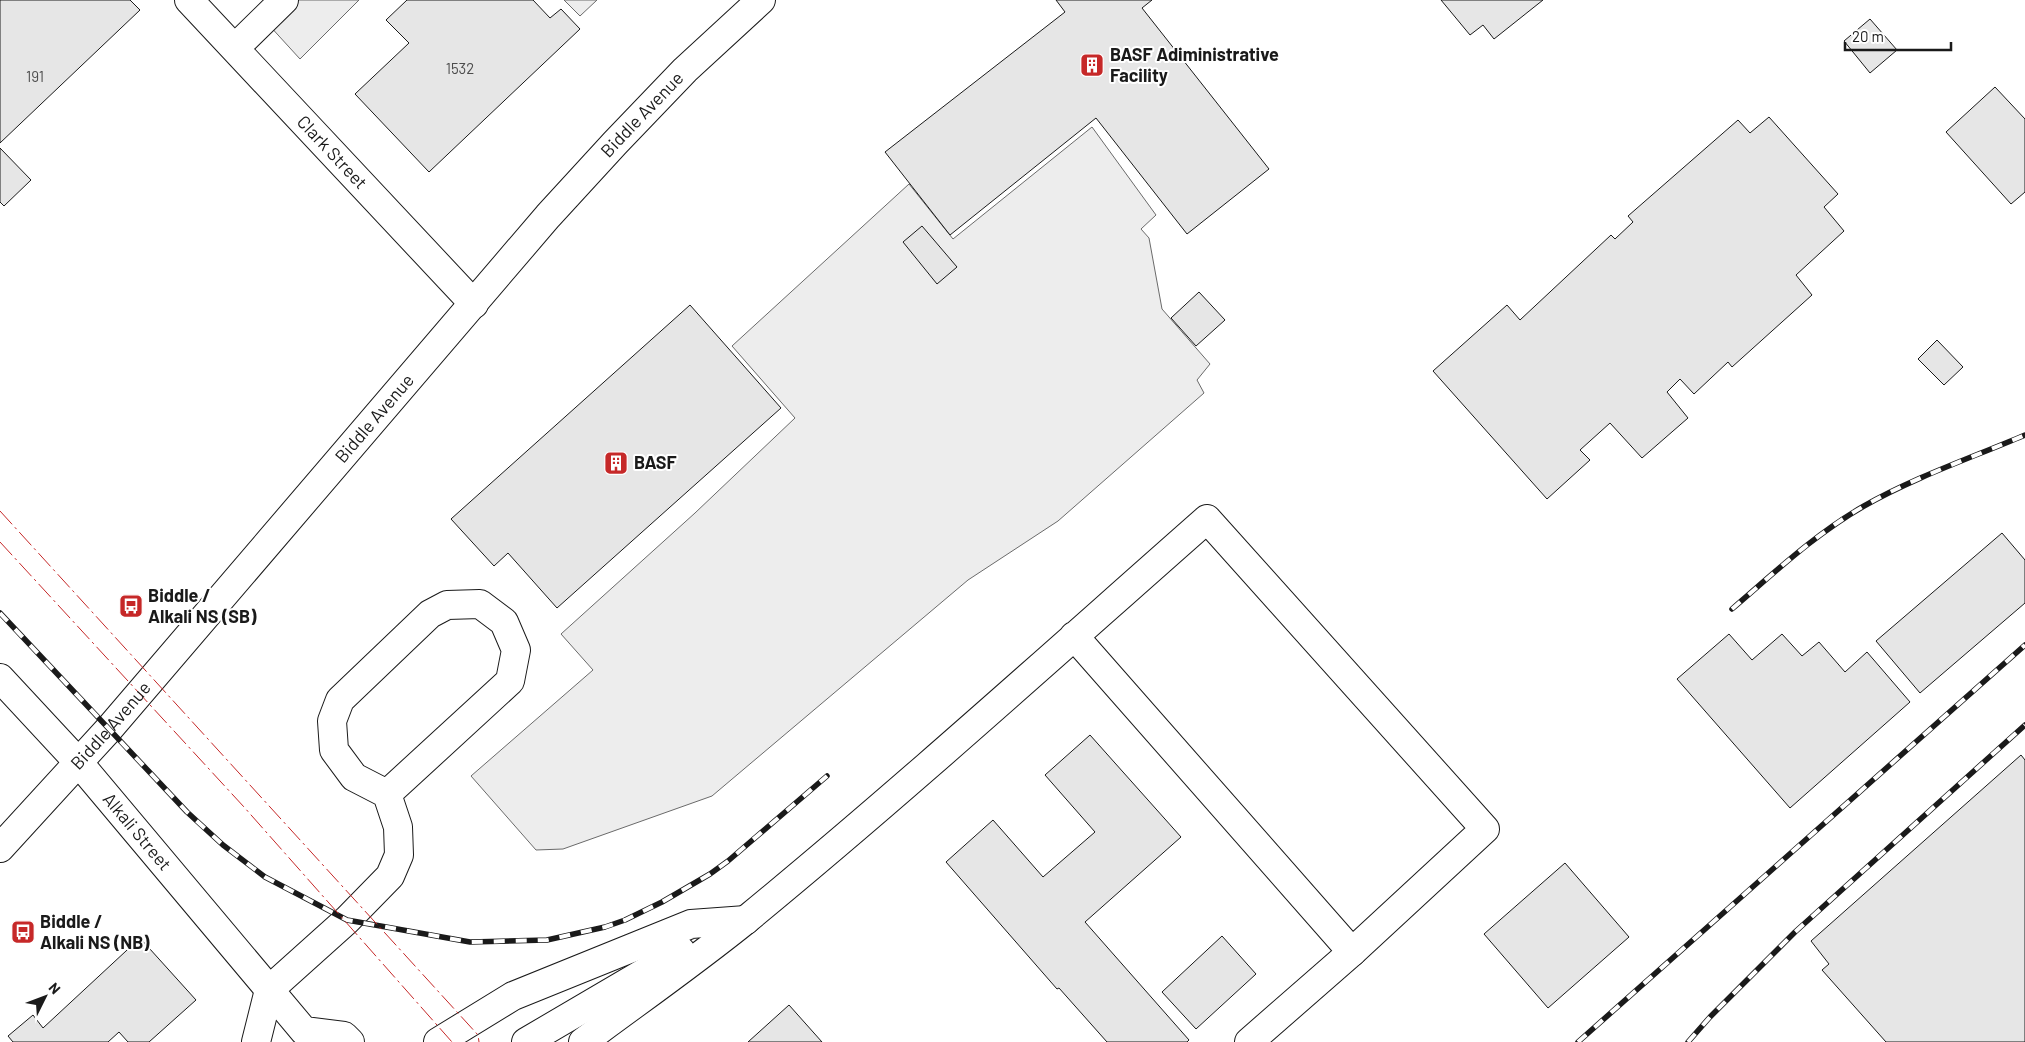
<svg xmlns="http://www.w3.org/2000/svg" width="2025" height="1042" viewBox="0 0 2025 1042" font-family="Barlow,sans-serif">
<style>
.parking{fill:#ededed;stroke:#6a6a6a}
.building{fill:#e6e6e6;stroke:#1a1a1a}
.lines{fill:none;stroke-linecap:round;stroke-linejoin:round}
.minor-casing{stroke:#1a1a1a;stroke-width:30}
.major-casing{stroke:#1a1a1a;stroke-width:30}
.minor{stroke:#fff;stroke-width:28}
.major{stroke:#fff;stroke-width:28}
.rail-casing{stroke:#1a1a1a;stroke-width:5.5}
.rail{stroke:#fff;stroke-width:4;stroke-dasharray:11;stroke-linecap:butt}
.power{stroke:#c62828;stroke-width:1;stroke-dasharray:18 4 2.5 4;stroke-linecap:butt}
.labels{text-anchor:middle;stroke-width:4;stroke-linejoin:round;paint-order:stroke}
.number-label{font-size:15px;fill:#4d4d4d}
.poi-label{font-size:18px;font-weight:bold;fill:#1a1a1a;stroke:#fff;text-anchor:start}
.street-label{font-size:18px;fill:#1a1a1a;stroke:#fff}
</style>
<rect width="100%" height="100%" fill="#fff"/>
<g class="parking">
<path d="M270 0H359L300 59 257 12Z"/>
<path d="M564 0H597L580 16Z"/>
<path d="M1092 127 1156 215 1141 229 1149 238 1162 309 1210 364 1197 380 1204 393 1058 521 968 580 712 796 563 849 536 850 471 776 593 670 561 634 695 513 795 418 732 346 909 184 953 239Z"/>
</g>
<g class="building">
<path d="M0 0H130L140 10 0 143Z"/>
<path d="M407 0H533L550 18 561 9 580 29 429 172 355 94 409 43 386 20Z"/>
<path d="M1056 0H1152L1142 8 1269 169 1187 234 1096 118 950 235 885 152 1065 12Z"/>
<path d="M1441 0H1543L1494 39 1483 25 1470 35Z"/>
<path d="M1870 19 1897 50 1870 73 1844 41Z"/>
<path d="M1995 87 2025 119V192L2011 204 1946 132Z"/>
<path d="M1769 117 1838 194 1824 207 1844 231 1796 275 1812 295 1732 367 1728 362 1694 394 1680 379 1667 392 1688 418 1642 458 1610 423 1580 450 1590 460 1547 499 1433 371 1507 305 1520 320 1611 235 1615 239 1633 222 1628 216 1738 120 1750 133Z"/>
<path d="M0 148 31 180 4 206 0 202Z"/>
<path d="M922 226 957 267 937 284 903 242Z"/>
<path d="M1199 292 1225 320 1196 346 1171 318Z"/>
<path d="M690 305 781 408 557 608 508 553 494 566 451 519Z"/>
<path d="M1937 340 1963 367 1944 385 1918 359Z"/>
<path d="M2002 533 2025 560V603L1920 693 1876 641Z"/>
<path d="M1729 634 1752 660 1782 634 1802 656 1819 642 1845 672 1867 652 1910 702 1790 808 1677 679Z"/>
<path d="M1090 735 1181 837 1085 922 1189 1040 1187 1042H1107L1059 988 1057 989 946 862 993 820 1043 877 1095 832 1045 775Z"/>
<path d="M2021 755 2025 760V1042H1886L1822 970 1829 964 1811 941Z"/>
<path d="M1565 863 1629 937 1548 1008 1484 934Z"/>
<path d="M1222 936 1256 974 1196 1029 1162 992Z"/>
<path d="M140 938 196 1000 149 1042H128L119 1032 108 1042H13L8 1036 33 1015 43 1028Z"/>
<path d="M789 1005 822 1042H748Z"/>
</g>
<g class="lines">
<g class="minor-casing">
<g id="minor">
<path id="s1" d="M189 0 474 304"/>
<path d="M235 48 284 0"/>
<path id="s2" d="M0 678 79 763 304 1031 344 1036 350 1042"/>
<path d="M256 1042 269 990 347 920 390 876 399 855 398 827 387 794 354 777 334 750 332 721 340 700 430 614 447 605 480 604 504 622 516 650 510 681 387 794"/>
<path d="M438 1042 513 996 691 924 746 920"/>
<path d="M526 1042 681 951"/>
<path d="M583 1042C638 1001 694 962 747 919 904 790 1055 653 1207 519L1485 829 1352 952 1074 636"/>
<path d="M1249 1042 1352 952"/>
</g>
</g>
<g class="major-casing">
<g id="major">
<path id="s3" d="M0 848 109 729 548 216 615 143 685 70 761 0"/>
</g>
</g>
<use href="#minor" class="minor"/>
<use href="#major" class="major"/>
<g class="rail-casing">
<g id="rail">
<path d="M1732 609C1774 573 1815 534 1864 506 1915 477 1971 458 2025 435"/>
<path d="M0 613 187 812 223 845 265 877 347 920 470 942 547 940 605 927 625 920 662 902 710 874 728 861 827 776"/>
<path d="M1578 1042 2025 645"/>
<path d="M1688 1042 1710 1017 1795 932 2025 725"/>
</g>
</g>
<use href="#rail" class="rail"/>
<g class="power">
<path d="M0 511 478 1035 479 1042"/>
<path d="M0 542 244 807 452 1042"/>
</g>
</g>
<defs>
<g id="building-square" transform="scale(1.25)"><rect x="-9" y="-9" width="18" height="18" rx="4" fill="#c62828" stroke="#fff"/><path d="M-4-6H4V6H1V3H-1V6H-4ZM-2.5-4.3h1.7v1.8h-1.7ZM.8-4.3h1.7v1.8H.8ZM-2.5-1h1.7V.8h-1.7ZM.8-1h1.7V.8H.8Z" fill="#fff"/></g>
<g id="bus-square" transform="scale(1.25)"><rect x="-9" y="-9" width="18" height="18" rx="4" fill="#c62828" stroke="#fff"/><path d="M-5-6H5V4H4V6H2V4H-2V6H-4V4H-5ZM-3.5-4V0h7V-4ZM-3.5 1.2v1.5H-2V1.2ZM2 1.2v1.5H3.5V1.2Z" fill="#fff"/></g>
</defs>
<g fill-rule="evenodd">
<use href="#building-square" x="1092" y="65"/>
<use href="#building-square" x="616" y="463"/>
<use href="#bus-square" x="131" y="606"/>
<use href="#bus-square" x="23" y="932"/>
</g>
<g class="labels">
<g class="number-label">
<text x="460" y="74">1532</text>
<text x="35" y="82">191</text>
</g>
<g class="poi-label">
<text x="1110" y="61">BASF Adiministrative<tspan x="1110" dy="21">Facility</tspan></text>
<text x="634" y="469">BASF</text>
<text x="148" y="602">Biddle /<tspan x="148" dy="21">Alkali NS (SB)</tspan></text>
<text x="40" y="928">Biddle /<tspan x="40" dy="21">Alkali NS (NB)</tspan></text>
</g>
<g class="street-label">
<text dy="6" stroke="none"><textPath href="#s3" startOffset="975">Biddle Avenue</textPath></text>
<text dy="6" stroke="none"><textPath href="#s1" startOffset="209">Clark Street</textPath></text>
<text dy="6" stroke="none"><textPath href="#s3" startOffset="570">Biddle Avenue</textPath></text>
<text dy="6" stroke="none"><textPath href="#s3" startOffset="165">Biddle Avenue</textPath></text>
<text dy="6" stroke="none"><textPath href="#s2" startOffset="206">Alkali Street</textPath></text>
</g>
</g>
<g transform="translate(45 997) rotate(48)" stroke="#ffffff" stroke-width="4" paint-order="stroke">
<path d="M0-4L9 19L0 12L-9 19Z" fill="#1a1a1a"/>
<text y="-8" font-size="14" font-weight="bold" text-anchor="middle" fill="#1a1a1a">N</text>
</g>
<path d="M1845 42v8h106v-8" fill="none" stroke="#1a1a1a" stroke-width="2.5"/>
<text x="1852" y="42" font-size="15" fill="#1a1a1a" stroke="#ffffff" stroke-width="4" paint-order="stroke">20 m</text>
</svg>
